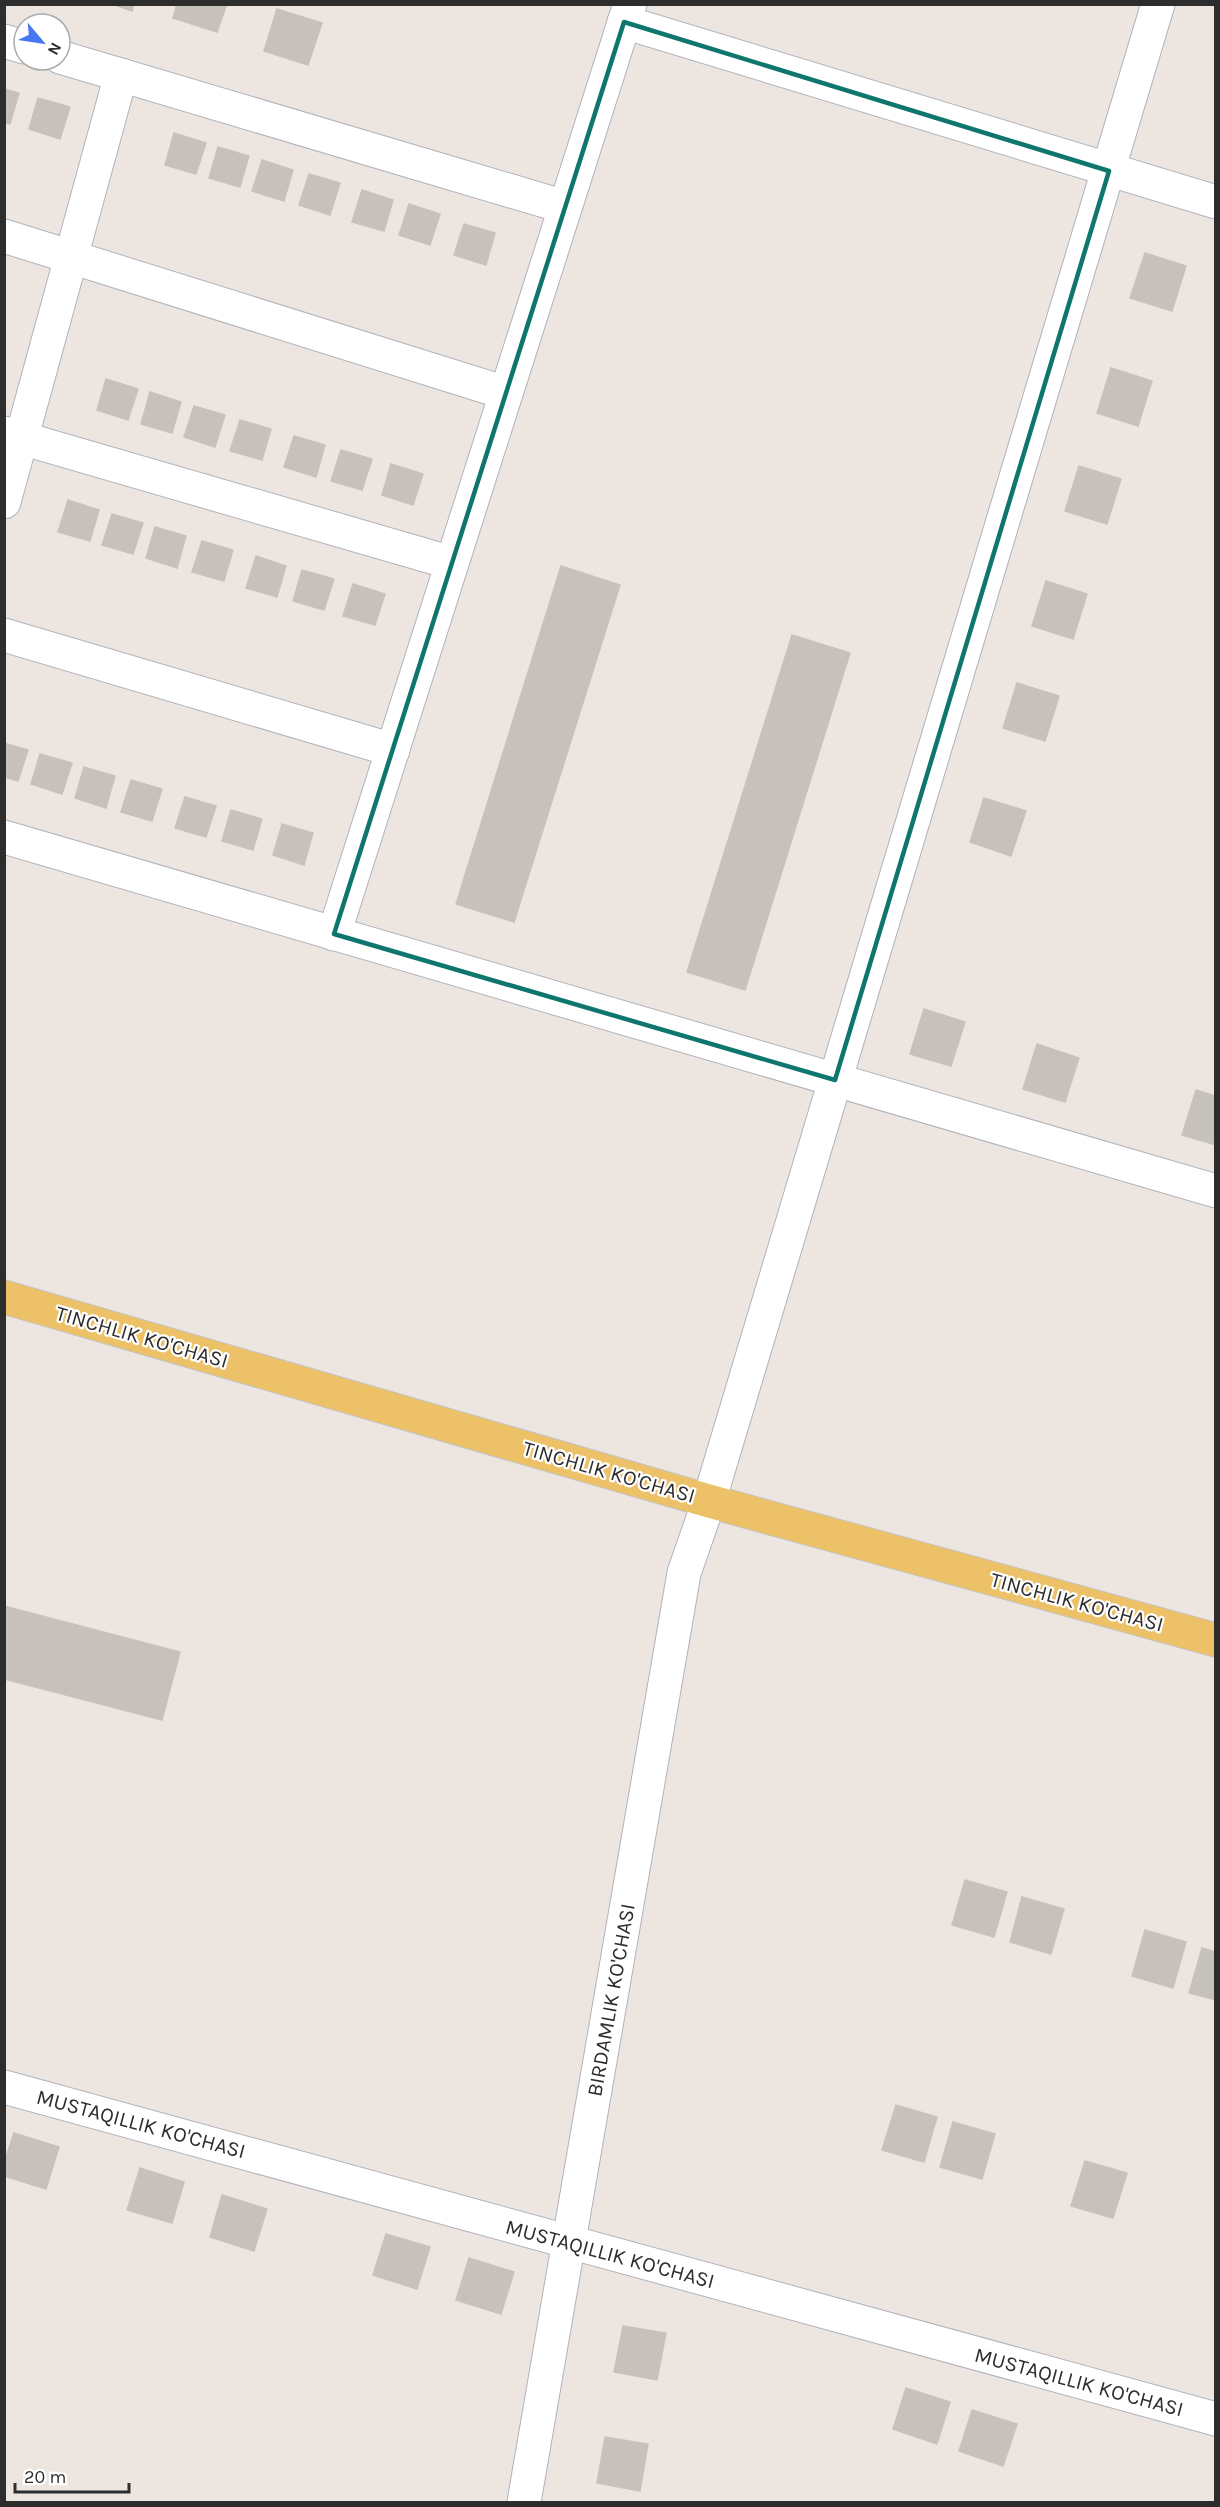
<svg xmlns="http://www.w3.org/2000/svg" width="1220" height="2507" viewBox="0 0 1220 2507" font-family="Karla,sans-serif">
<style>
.building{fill:#c6c1bb;stroke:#c9c2b9;stroke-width:1.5}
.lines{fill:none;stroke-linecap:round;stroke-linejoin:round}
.minor-casing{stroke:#b0b3bc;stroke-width:35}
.major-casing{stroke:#c4c4c4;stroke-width:35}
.minor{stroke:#fff;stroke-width:33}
.major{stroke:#ecc167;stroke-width:33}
.marked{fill:none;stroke:#0f766e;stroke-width:4.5;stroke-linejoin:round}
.labels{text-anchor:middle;stroke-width:4.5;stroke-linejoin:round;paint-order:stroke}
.street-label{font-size:21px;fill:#2d2d2d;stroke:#fff}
</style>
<rect width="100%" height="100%" fill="#ede6e0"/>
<g class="building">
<path d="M112 4H134L132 11Z"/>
<path d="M177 4H227L217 32 173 18Z"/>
<path d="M277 9 322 23 308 65 264 51Z"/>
<path d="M4 89 19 93 10 124 4 123Z"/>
<path d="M38 98 70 107 60 139 29 129Z"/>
<path d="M174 133 206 143 196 174 165 165Z"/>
<path d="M218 147 249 156 240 187 209 178Z"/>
<path d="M262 160 293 170 284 201 252 191Z"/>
<path d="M309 174 340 183 330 215 299 205Z"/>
<path d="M362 190 393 200 384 231 352 222Z"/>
<path d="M409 204 440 214 430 245 399 235Z"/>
<path d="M464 224 495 233 486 265 454 255Z"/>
<path d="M1145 253 1186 266 1172 311 1130 298Z"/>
<path d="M1111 368 1152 381 1138 426 1097 413Z"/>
<path d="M106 379 138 389 128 420 97 410Z"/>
<path d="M150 392 181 402 172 433 141 424Z"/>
<path d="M194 406 225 415 215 447 184 437Z"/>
<path d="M240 420 271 429 262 460 230 451Z"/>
<path d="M294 436 325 445 316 477 284 467Z"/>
<path d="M341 450 372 459 362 490 331 481Z"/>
<path d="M391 464 423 474 413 505 382 495Z"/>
<path d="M1079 466 1121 479 1107 524 1065 511Z"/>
<path d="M68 500 99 510 90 541 58 532Z"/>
<path d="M112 514 143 523 133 554 102 545Z"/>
<path d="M155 527 186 536 177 568 146 558Z"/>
<path d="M202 541 233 550 224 581 192 572Z"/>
<path d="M256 556 286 566 277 597 246 588Z"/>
<path d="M561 566 620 585 514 922 456 904Z"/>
<path d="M302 570 334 579 324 610 293 601Z"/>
<path d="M1046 581 1087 594 1073 639 1032 626Z"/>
<path d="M353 584 385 594 375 625 343 616Z"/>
<path d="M792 635 850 653 745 990 687 972Z"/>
<path d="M1017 683 1059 696 1045 741 1003 728Z"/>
<path d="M4 743 28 750 18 781 4 777Z"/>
<path d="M40 754 72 763 62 794 31 784Z"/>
<path d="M84 767 115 776 106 808 75 798Z"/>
<path d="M131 780 162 789 152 821 121 812Z"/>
<path d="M185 797 216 806 206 837 175 828Z"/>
<path d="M984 798 1026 811 1011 856 970 842Z"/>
<path d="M231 810 262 819 253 850 222 841Z"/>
<path d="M282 824 313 833 304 865 273 855Z"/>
<path d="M924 1009 965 1022 951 1066 910 1054Z"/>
<path d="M1037 1044 1079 1058 1065 1102 1023 1089Z"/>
<path d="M1196 1090 1216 1096V1145L1182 1135Z"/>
<path d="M4 1606 180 1652 162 1720 4 1679Z"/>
<path d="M965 1880 1007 1892 994 1937 952 1925Z"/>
<path d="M1022 1897 1064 1909 1051 1954 1010 1942Z"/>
<path d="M1145 1930 1186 1942 1173 1988 1132 1976Z"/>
<path d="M1202 1948 1216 1952V2000L1189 1993Z"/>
<path d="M896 2105 937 2117 924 2162 882 2150Z"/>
<path d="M953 2122 995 2134 982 2179 940 2167Z"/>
<path d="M14 2133 59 2147 46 2189 4 2176V2163Z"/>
<path d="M1085 2161 1127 2173 1113 2218 1071 2206Z"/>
<path d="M140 2168 184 2182 172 2223 127 2210Z"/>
<path d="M222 2195 267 2209 254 2251 210 2237Z"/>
<path d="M386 2234 430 2247 417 2289 373 2275Z"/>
<path d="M469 2258 514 2272 501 2314 456 2300Z"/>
<path d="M623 2326 666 2333 657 2380 614 2372Z"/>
<path d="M906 2388 950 2402 937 2444 893 2429Z"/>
<path d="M972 2410 1017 2424 1003 2466 959 2451Z"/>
<path d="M605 2437 648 2444 640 2491 597 2483Z"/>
</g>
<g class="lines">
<g class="minor-casing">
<g id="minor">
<path d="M624 22 1216 202"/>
<path d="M4 41 24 47"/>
<path d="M60 57 565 207"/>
<path d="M4 236 506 393"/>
<path d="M4 433 452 563"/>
<path d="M4 502 121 75"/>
<path d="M4 635 393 750"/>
<path d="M4 837 1216 1191"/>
<path d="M334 934 630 4"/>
<path d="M4 2087 1216 2419"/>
<path d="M524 2502 684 1573 709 1501 1158 4"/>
</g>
</g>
<g class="major-casing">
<path id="major" d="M4 1297 709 1501 1216 1640"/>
</g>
<use href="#minor" class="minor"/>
<use href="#major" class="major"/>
</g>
<path class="marked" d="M624 22 1109 171 835 1080 334 934Z"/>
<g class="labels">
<g class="street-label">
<text transform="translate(142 1337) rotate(16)" y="7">TINCHLIK KO'CHASI</text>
<text transform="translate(609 1472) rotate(16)" y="7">TINCHLIK KO'CHASI</text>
<text transform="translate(1077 1602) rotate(15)" y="7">TINCHLIK KO'CHASI</text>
<text transform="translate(611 2000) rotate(-80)" y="7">BIRDAMLIK KO'CHASI</text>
<text transform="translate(141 2124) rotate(15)" y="7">MUSTAQILLIK KO'CHASI</text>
<text transform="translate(610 2254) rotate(15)" y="7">MUSTAQILLIK KO'CHASI</text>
<text transform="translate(1079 2382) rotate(15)" y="7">MUSTAQILLIK KO'CHASI</text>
</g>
</g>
<rect width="1220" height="2507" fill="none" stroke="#2d2d2d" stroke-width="12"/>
<g transform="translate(42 42) rotate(119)"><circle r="28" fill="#ffffff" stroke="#ababab" stroke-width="1.5"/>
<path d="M0-4.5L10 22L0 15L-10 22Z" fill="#4777f3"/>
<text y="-9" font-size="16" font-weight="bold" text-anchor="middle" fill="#2d2d2d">N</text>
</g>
<path d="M15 2483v9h114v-9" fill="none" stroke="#2d2d2d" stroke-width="3"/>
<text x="24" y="2483" font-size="18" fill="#2d2d2d" stroke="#ffffff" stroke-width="4.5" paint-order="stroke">20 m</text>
</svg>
